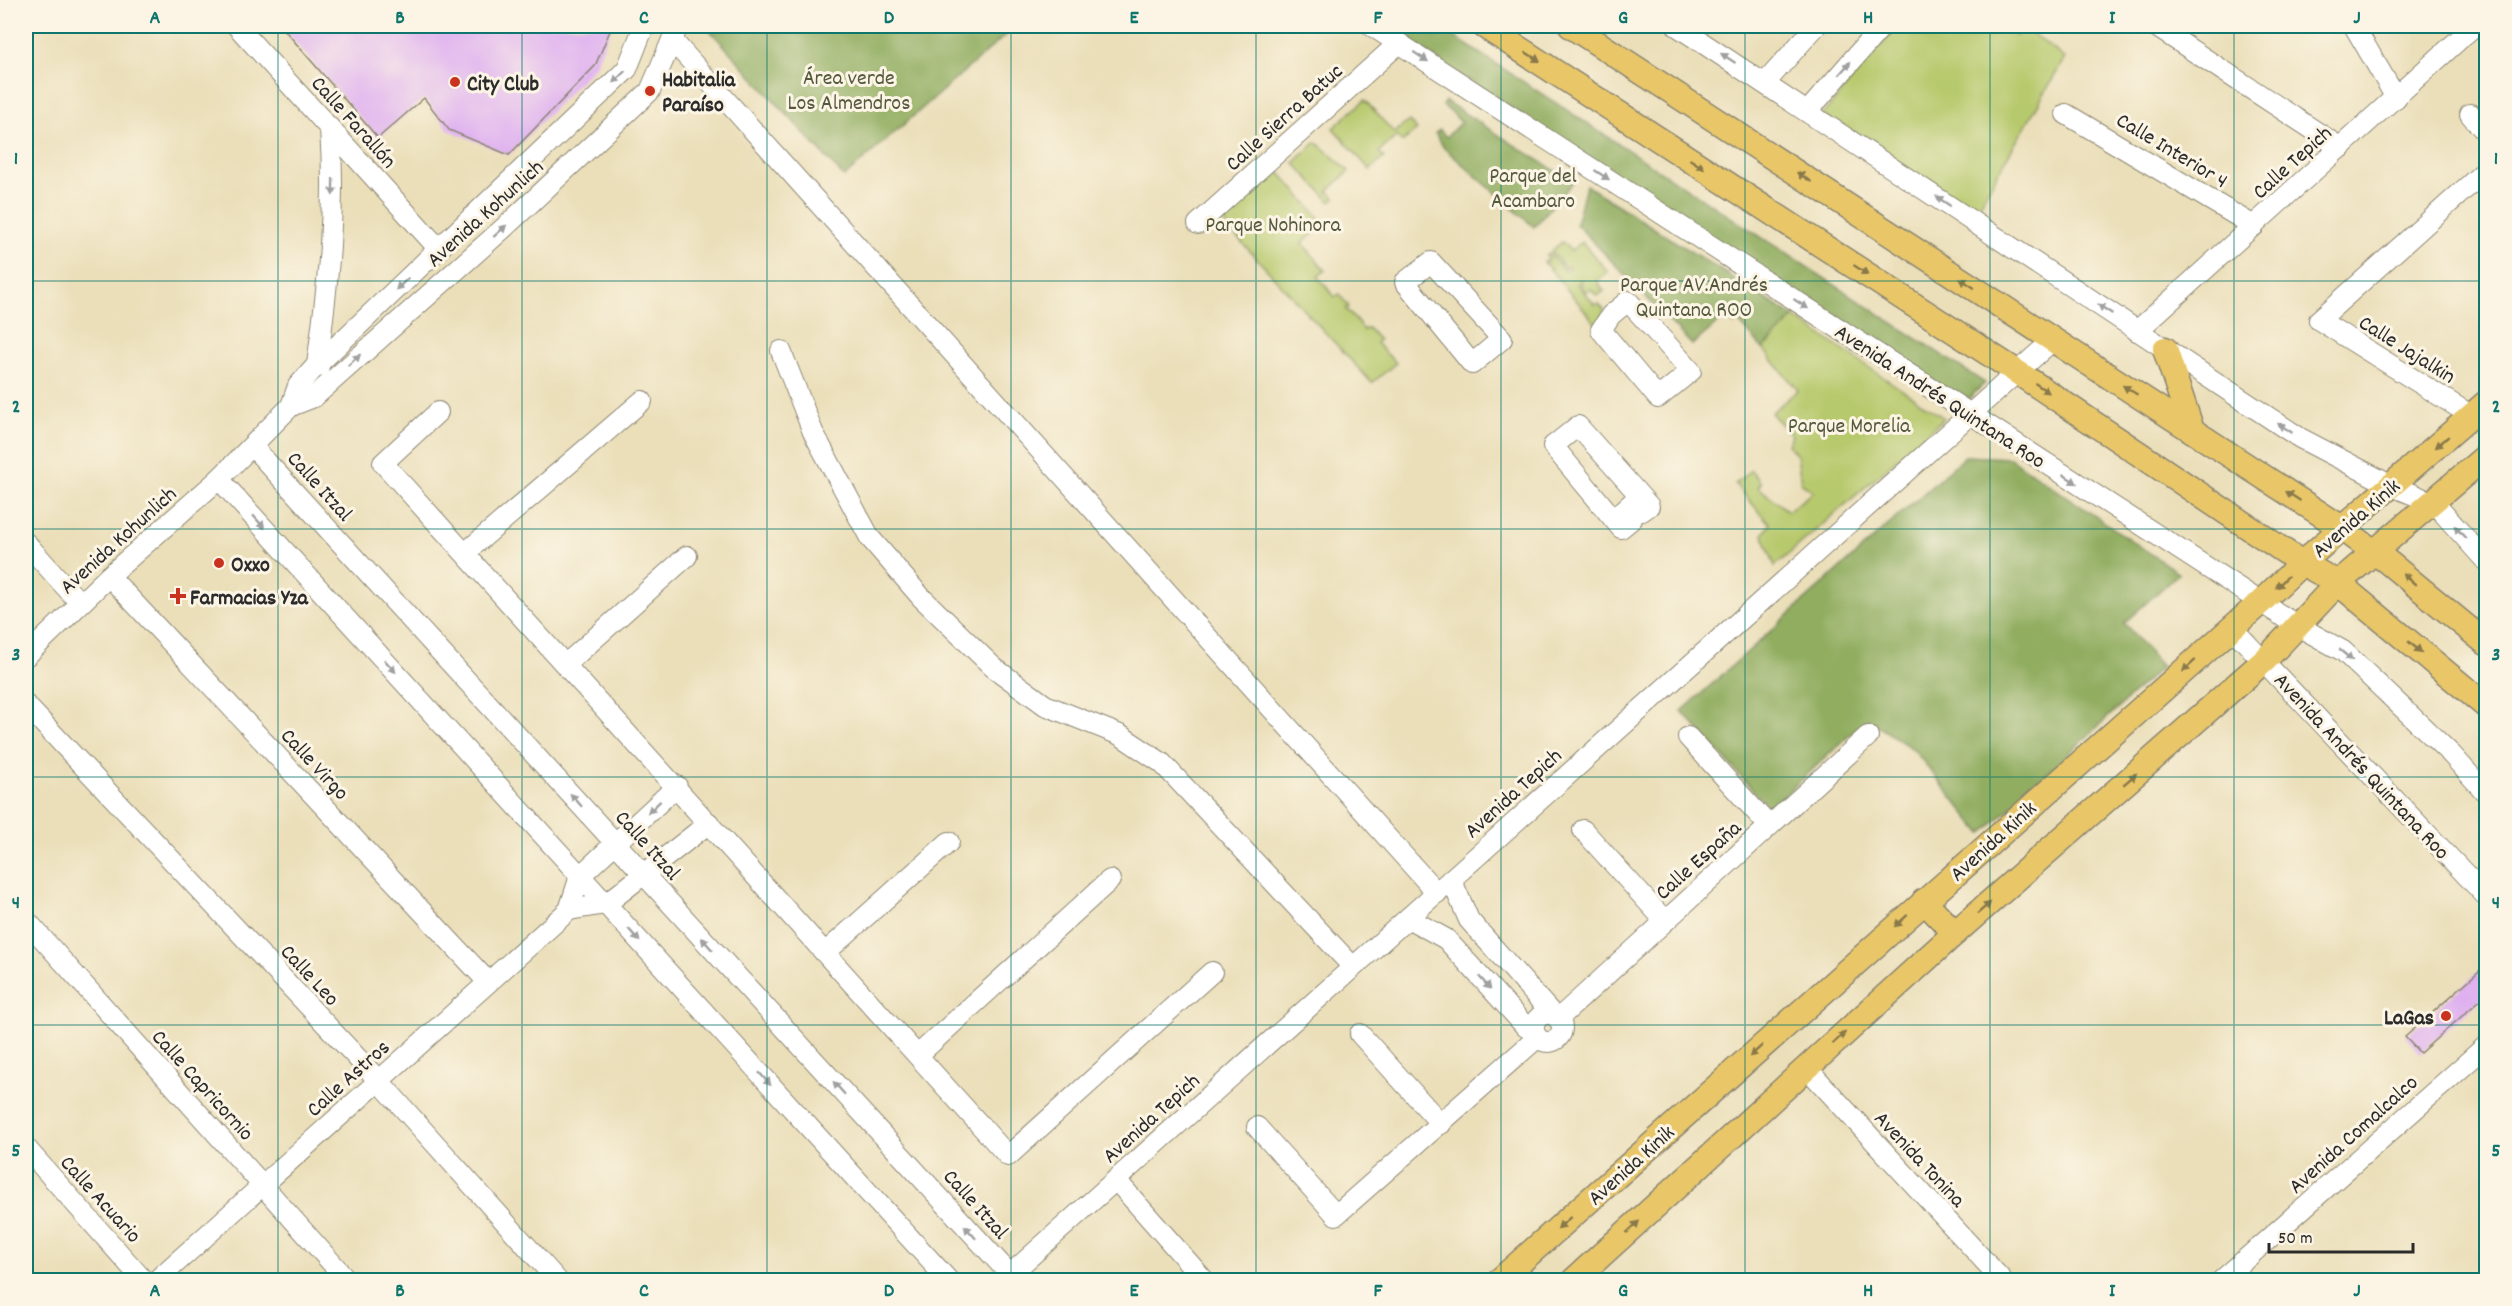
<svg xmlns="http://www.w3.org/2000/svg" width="2512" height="1306" viewBox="0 0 2512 1306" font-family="Dekko,sans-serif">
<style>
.green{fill:#b7c96d;stroke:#717a4c;stroke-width:1.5}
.forest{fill:#91ad60;stroke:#5e6c46;stroke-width:1.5}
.building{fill:#deaff0}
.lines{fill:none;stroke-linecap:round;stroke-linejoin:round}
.minor-casing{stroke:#8b8572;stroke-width:22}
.major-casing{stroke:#8b8572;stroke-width:27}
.minor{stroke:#fff;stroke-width:20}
.major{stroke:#e9c769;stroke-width:24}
.oneway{fill:#a0a0a0}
.oneway2{fill:#8a794a}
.grid{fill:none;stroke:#0f766e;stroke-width:1.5;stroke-opacity:0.55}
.poi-dot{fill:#c8321e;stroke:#fcf5e5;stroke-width:2}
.labels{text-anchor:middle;stroke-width:6;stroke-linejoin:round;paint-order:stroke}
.park-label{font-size:22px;fill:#555a3f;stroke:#fcf5e5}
.poi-label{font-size:22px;font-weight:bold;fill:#2b2b2b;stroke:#fcf5e5;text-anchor:start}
.street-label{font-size:22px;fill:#2b2b2b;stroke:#fcf5e5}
.neatline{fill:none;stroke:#0f766e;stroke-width:2}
.grid-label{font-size:20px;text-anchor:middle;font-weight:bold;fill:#0f766e}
</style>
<rect width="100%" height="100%" fill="#fcf5e5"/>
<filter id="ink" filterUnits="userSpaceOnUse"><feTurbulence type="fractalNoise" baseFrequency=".0167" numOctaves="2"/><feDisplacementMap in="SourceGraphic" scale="12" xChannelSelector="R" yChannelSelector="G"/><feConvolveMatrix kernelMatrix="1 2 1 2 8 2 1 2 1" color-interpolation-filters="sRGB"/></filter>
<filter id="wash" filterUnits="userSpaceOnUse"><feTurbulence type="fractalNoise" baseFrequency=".008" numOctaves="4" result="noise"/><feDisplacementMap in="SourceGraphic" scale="24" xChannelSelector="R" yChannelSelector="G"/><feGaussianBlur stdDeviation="1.35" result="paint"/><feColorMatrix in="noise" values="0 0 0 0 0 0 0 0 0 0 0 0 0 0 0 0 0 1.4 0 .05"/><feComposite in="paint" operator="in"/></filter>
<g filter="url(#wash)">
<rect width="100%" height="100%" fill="#ebdfba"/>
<g class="green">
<path d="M1898 26H2006L2016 36 2022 26 2065 58 1973 216 1822 115Z"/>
<path d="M1365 100 1394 133 1409 121 1417 130 1402 142 1397 136 1379 152 1384 158 1370 170 1333 128Z"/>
<path d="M1316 142 1349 171 1328 191 1335 198 1331 202 1294 163Z"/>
<path d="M1277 170 1325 224 1302 243 1325 270 1318 277 1335 297 1339 294 1349 307 1346 309 1364 330 1368 328 1379 340 1376 343 1396 363 1372 383 1221 220Z"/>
<path d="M1562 242 1571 251 1582 242 1608 272 1597 281 1604 291 1597 296 1591 289 1586 292 1580 284 1581 280 1577 284 1595 305 1598 303 1604 309 1601 330 1544 262 1549 259 1546 255 1549 253 1565 271 1569 268 1568 266 1565 268 1551 251Z"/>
<path d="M1794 317 1944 418 1775 566 1763 535 1770 524 1735 484 1751 470 1761 483 1758 487 1788 511 1813 492 1801 483 1797 455 1788 445 1792 435 1771 413 1798 390 1763 349Z"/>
</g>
<g class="forest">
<path d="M706 26H1016L844 177Z"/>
<path d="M1385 26H1438L1985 383 1965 402Z"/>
<path d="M1445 101 1573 182 1534 227 1444 148 1435 133 1440 130 1446 137 1461 122 1443 105Z"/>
<path d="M1586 185 1794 317 1763 349 1738 321 1734 324 1726 316 1692 345 1576 224Z"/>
<path d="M1965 456 2010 458 2179 573 2124 623 2162 667 1982 834 1913 749 1867 719 1770 809 1682 711Z"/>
</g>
<g id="blocks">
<g class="building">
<path d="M281 26H612L595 66 509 155 449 130 424 98 378 138Z"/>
<path d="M2486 965V995L2420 1053 2405 1037Z"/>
</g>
</g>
</g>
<g filter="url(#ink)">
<use href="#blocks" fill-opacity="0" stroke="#8b8572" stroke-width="1.5"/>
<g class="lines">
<g class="minor-casing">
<g id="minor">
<path d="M237 26 439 249"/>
<path d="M1372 26 2296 625 2343 651 2452 755 2486 793"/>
<path d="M1677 26 2300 438 2392 486 2434 503 2486 561"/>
<path d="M2155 26 2341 148"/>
<path d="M2354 26 2396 98"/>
<path d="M672 40 1437 893"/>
<path d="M1765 83 1816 26"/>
<path d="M1808 111 1882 26"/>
<path d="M2066 114 2254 226"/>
<path d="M2470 114 2486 133"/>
<path d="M1198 224 1399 43"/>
<path d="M1431 262 1502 339 1472 364 1405 282Z"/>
<path d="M1628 301 1691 371 1658 398 1601 330 1611 315Z"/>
<path d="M2137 331 2474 26"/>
<path d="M781 351 813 432 870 538 921 597 993 667 1045 705 1120 735 1162 763 1353 967"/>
<path d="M319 367 317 365C328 284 336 211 330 128"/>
<path d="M291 406 314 397 506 226 650 91 678 26"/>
<path d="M438 412 383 463 1008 1156 1212 972"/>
<path d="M2472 416 2319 320 2486 170"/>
<path d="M1578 426 1649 506 1642 511 1634 501 1624 510 1632 519 1621 528 1553 446Z"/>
<path d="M252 446 1015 1280"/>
<path d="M219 479 948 1280"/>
<path d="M26 543 80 603"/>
<path d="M465 553 642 401"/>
<path d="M109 576 488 982"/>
<path d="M2232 628 2486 896"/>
<path d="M26 656 109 576 219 479 291 406 298 386 317 365 627 69 644 26"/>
<path d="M566 664 687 556"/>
<path d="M26 705 379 1081 557 1280"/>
<path d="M1688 737 1769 826"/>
<path d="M1583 830 1665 921"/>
<path d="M1451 879 1469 920 1553 1015"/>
<path d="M569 910 606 904 709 823"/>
<path d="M1408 918 1446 939 1526 1027 1534 1032"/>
<path d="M26 920 347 1280"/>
<path d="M826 952 949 842"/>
<circle cx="1548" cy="1028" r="14"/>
<path d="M1558 1019 1868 736"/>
<path d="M1360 1034 1441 1124"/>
<path d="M918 1055 1110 880"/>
<path d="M1806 1067 2002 1280"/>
<path d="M1257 1127 1336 1215 1537 1038"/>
<path d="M26 1148 143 1280"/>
<path d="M1116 1180 1204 1280"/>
<path d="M157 1280 569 910 580 876 677 786"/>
<path d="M1004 1280 2053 340"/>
<path d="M2222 1280 2486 1046"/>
</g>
</g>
<g class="major-casing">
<g id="major">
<path d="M1484 26 2017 372 2302 563 2338 583 2486 706"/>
<path d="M1571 26 2342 528 2389 563 2486 643"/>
<path d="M2165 349 2192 430"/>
<path d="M1924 901 1955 933"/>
<path d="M1500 1280 2261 602 2302 563 2486 403"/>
<path d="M1574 1280 1955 933 2265 660 2338 583 2486 456"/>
</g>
</g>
<use href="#minor" class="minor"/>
<use href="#major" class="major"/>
</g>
<defs><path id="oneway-solid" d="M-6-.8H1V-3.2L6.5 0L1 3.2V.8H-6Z" transform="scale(1.5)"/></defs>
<g class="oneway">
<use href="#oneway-solid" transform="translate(1421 57) rotate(33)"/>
<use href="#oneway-solid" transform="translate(1728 58) rotate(-147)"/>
<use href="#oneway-solid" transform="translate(1845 68) rotate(-49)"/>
<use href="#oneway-solid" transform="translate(619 77) rotate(136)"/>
<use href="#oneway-solid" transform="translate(1602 175) rotate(33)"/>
<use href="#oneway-solid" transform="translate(333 187) rotate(91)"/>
<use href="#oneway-solid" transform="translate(1943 201) rotate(-146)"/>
<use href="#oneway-solid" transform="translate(500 231) rotate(-42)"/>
<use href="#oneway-solid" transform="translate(402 284) rotate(136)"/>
<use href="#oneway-solid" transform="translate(1801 304) rotate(33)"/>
<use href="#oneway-solid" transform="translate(2105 309) rotate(-146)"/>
<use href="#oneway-solid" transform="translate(354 360) rotate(-42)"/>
<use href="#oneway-solid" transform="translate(2285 428) rotate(-147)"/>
<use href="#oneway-solid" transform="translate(2070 479) rotate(33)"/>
<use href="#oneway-solid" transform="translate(259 522) rotate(48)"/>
<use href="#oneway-solid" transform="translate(2460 532) rotate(-132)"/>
<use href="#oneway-solid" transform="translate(2346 655) rotate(40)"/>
<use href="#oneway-solid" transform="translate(390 666) rotate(48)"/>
<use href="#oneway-solid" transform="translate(576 800) rotate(-132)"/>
<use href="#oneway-solid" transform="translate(654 807) rotate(137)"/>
<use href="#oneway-solid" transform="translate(634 935) rotate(48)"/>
<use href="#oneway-solid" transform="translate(707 944) rotate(-132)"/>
<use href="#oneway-solid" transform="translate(1485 983) rotate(48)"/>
<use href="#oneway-solid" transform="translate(765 1079) rotate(48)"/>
<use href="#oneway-solid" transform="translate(839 1088) rotate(-132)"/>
<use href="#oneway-solid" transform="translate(970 1232) rotate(-132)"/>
</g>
<g class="oneway2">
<use href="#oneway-solid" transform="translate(1533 57) rotate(33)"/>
<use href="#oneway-solid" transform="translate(1697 164) rotate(33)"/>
<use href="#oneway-solid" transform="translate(1804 177) rotate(-147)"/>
<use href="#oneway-solid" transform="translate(1861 270) rotate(33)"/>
<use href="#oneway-solid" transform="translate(1967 283) rotate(-147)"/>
<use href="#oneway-solid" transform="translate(2042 388) rotate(34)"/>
<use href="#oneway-solid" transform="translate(2130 390) rotate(-148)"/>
<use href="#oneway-solid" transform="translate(2442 442) rotate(139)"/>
<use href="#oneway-solid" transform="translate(2293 496) rotate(-147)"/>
<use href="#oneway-solid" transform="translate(2409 579) rotate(-140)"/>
<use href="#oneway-solid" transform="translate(2282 582) rotate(136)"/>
<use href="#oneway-solid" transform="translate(2415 647) rotate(40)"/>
<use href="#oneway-solid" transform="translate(2189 666) rotate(138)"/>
<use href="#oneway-solid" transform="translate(2130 779) rotate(-41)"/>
<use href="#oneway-solid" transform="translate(1984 908) rotate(-41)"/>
<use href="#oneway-solid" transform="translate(1901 921) rotate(138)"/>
<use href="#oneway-solid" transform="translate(1839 1038) rotate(-42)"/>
<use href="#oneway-solid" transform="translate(1756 1051) rotate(138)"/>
<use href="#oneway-solid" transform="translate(1564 1223) rotate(138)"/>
<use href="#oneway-solid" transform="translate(1633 1227) rotate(-43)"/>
</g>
</g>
<path class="grid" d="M278 26V1280M522 26V1280M767 26V1280M1011 26V1280M1256 26V1280M1501 26V1280M1745 26V1280M1990 26V1280M2234 26V1280M26 281H2486M26 529H2486M26 777H2486M26 1025H2486"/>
<g class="poi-dot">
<circle cx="455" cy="82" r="6"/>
<circle cx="650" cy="91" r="6"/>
<circle cx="219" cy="563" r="6"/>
<path d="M175 587h6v6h6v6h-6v6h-6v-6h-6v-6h6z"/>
<circle cx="2446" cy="1016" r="6"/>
</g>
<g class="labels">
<g class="park-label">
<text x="849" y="84">Área verde<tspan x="849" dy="25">Los Almendros</tspan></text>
<text x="1533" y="182">Parque del<tspan x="1533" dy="25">Acambaro</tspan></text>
<text x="1273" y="231">Parque Nohinora</text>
<text x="1694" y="291">Parque AV.Andrés<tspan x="1694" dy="25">Quintana ROO</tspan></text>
<text x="1849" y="432">Parque Morelia</text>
</g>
<g class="poi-label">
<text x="662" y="86">Habitalia<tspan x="662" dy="25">Paraíso</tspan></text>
<text x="467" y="90">City Club</text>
<text x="231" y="571">Oxxo</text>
<text x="190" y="604">Farmacias Yza</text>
<text x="2434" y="1024" text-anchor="end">LaGas</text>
</g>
<g class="street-label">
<text transform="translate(1283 116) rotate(-42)" y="8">Calle Sierra Batuc</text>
<text transform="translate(355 121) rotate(48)" y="8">Calle Farallón</text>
<text transform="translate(2173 149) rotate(31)" y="8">Calle Interior 4</text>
<text transform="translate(2291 161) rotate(-42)" y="8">Calle Tepich</text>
<text transform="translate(484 212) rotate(-42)" y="8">Avenida Kohunlich</text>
<text transform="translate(2408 348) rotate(32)" y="8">Calle Jajalkin</text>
<text transform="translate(1941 395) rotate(33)" y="8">Avenida Andrés Quintana Roo</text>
<text transform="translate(321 485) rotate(48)" y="8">Calle Itzal</text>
<text transform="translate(2355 517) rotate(-41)" y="8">Avenida Kinik</text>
<text transform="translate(117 539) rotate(-42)" y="8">Avenida Kohunlich</text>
<text transform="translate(316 763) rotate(47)" y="8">Calle Virgo</text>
<text transform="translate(2363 765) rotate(47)" y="8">Avenida Andrés Quintana Roo</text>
<text transform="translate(1512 792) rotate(-42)" y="8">Avenida Tepich</text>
<text transform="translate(1992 840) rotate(-42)" y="8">Avenida Kinik</text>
<text transform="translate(649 844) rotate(48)" y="8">Calle Itzal</text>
<text transform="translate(1697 859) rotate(-42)" y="8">Calle España</text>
<text transform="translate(311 974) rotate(47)" y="8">Calle Leo</text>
<text transform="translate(347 1077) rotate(-42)" y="8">Calle Astros</text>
<text transform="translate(204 1084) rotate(48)" y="8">Calle Capricornio</text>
<text transform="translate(1150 1117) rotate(-42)" y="8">Avenida Tepich</text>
<text transform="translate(2352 1133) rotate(-42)" y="8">Avenida Comalcalco</text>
<text transform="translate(1921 1158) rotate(47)" y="8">Avenida Tonina</text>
<text transform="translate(1630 1164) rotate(-42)" y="8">Avenida Kinik</text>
<text transform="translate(102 1198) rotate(48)" y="8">Calle Acuario</text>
<text transform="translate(977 1203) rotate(48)" y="8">Calle Itzal</text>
</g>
</g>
<rect width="2512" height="1306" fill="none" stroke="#fcf5e5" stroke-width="66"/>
<path d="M2269 1243v9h144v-9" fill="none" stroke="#2b2b2b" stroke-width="3"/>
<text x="2278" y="1243" font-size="18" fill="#2b2b2b" stroke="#fcf5e5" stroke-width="4.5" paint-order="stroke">50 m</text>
<rect x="33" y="33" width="2446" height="1240" class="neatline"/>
<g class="grid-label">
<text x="155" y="23">A</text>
<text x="400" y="23">B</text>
<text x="644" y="23">C</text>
<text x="889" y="23">D</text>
<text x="1134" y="23">E</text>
<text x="1378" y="23">F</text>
<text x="1623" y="23">G</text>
<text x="1868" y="23">H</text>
<text x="2112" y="23">I</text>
<text x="2357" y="23">J</text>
<text x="16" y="164">1</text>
<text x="2496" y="164">1</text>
<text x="16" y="412">2</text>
<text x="2496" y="412">2</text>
<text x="16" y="660">3</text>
<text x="2496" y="660">3</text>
<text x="16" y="908">4</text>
<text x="2496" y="908">4</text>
<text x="16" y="1156">5</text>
<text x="2496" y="1156">5</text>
<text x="155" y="1296">A</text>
<text x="400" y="1296">B</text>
<text x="644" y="1296">C</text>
<text x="889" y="1296">D</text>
<text x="1134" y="1296">E</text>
<text x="1378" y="1296">F</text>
<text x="1623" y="1296">G</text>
<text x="1868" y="1296">H</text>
<text x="2112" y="1296">I</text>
<text x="2357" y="1296">J</text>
</g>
</svg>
